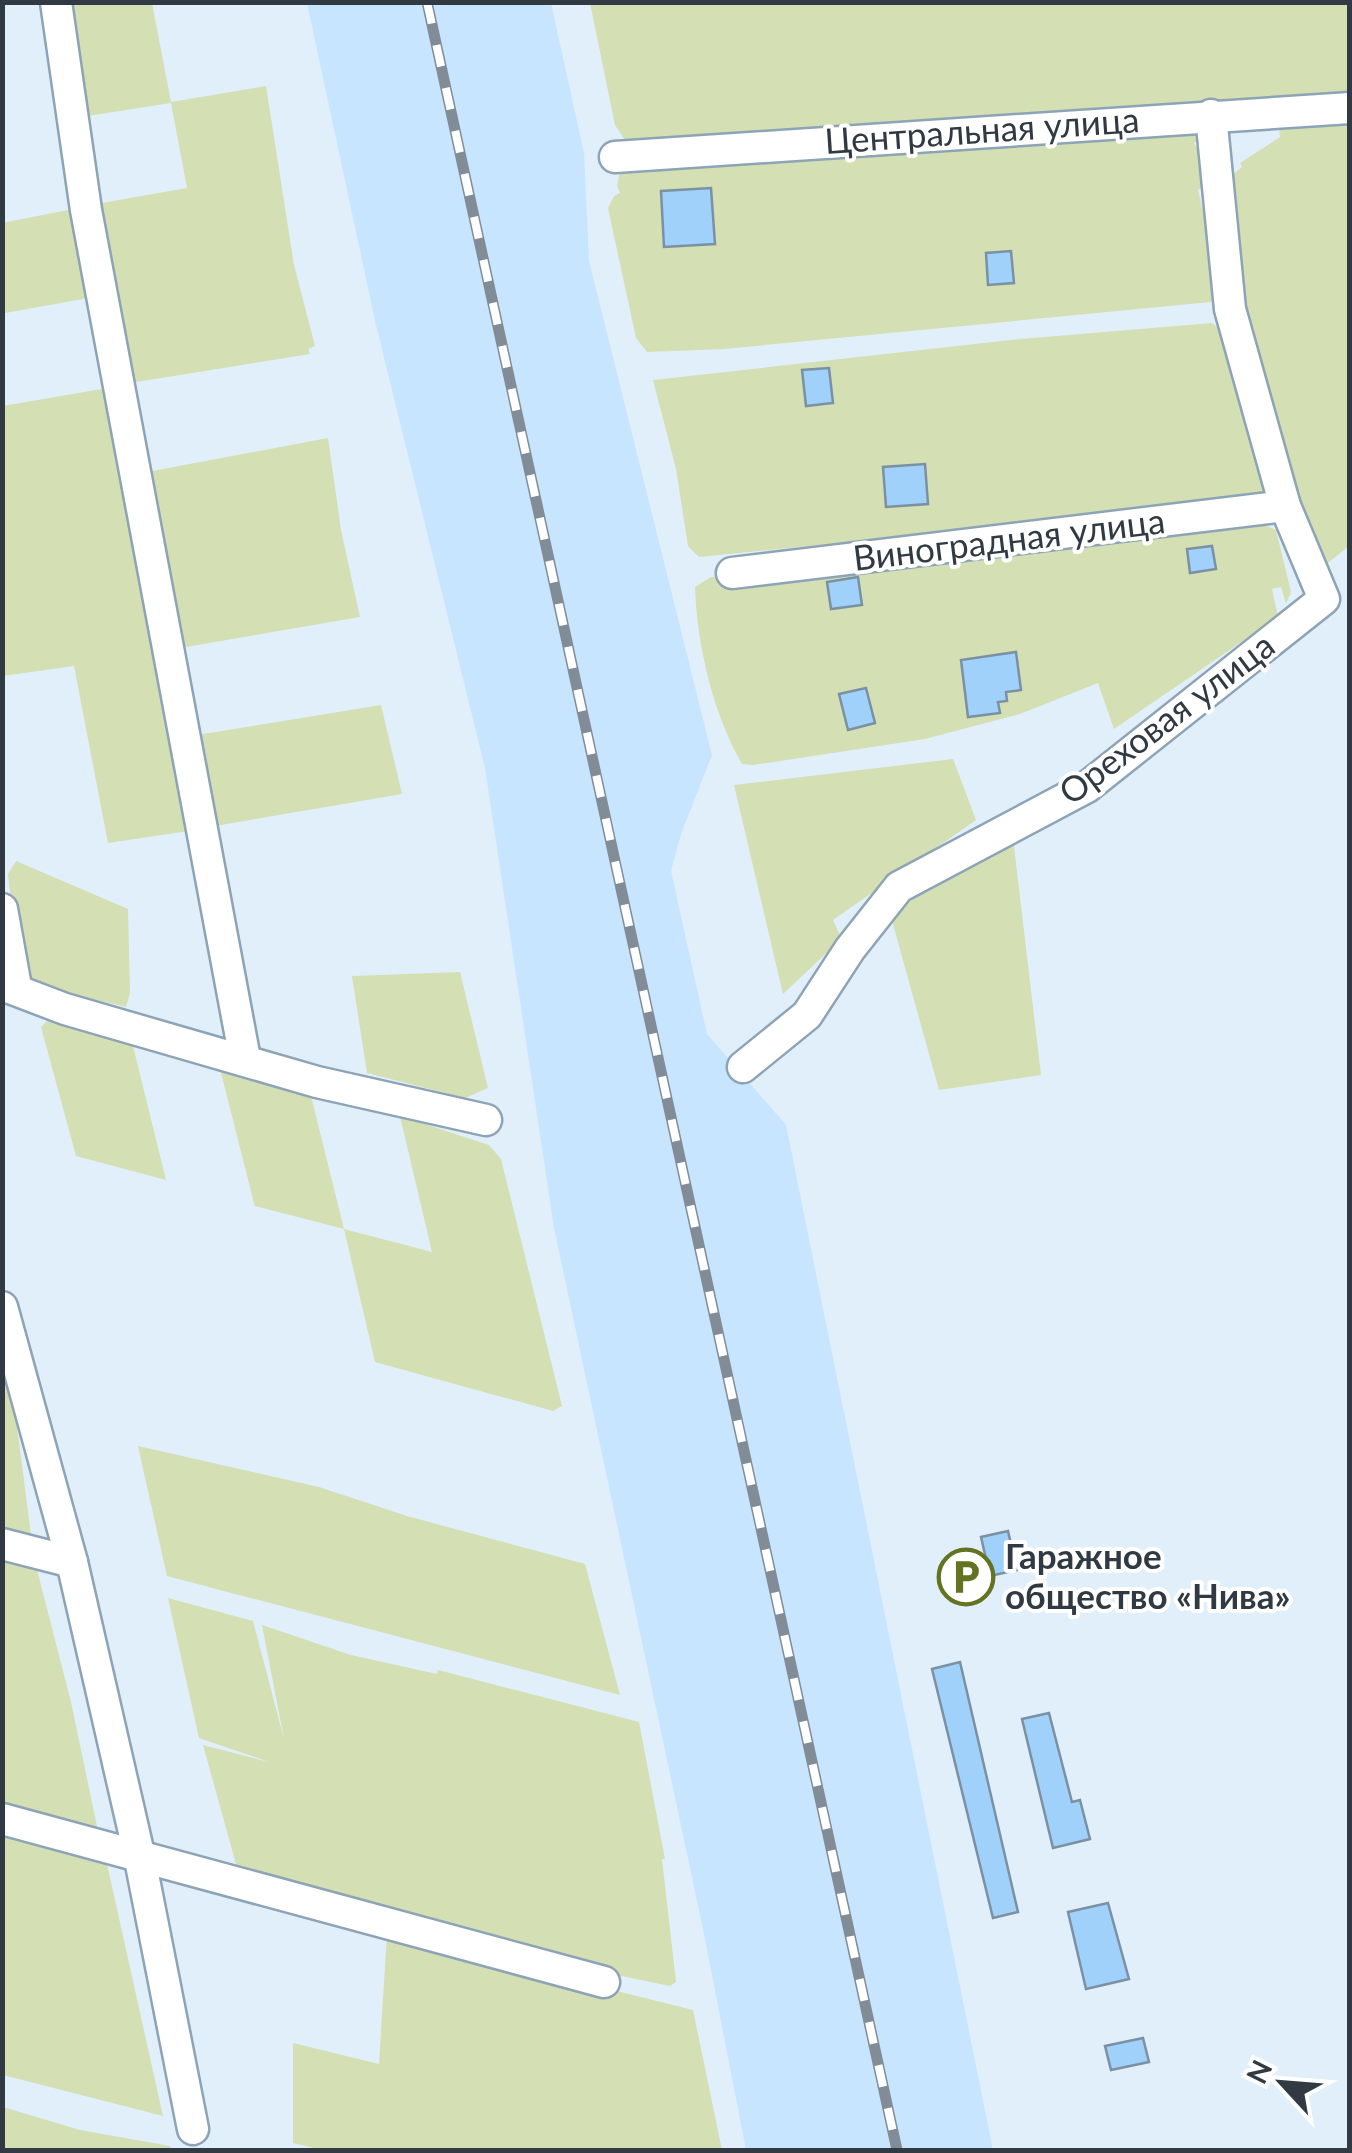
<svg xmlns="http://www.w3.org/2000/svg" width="1352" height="2153" viewBox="0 0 1352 2153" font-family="Lato,sans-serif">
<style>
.built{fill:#c7e5fe}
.green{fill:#d4dfb4}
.building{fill:#a0d1fa;stroke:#7b91a3;stroke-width:2.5}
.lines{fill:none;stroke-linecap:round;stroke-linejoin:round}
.minor-casing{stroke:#8da3b6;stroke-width:35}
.minor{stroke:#fff;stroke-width:30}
.rail-casing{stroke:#818c96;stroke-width:11}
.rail{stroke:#fff;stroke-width:8;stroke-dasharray:22;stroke-linecap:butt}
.labels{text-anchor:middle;stroke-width:8;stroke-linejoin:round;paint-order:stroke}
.street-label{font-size:35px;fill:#313a42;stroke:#fff}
.poi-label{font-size:35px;font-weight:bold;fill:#313a42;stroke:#fff;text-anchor:start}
</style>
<rect width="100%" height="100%" fill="#e1effb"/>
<path class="built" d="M307 3H551L584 153 589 261 712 755 681 834 671 871 707 1034 786 1125 993 2150H746L704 1934 554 1228 485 768 376 325Z"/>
<g class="green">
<path d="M62 3H152L171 102 266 86 294 265 315 346 308 349 310 354 130 383 96 204 187 188 171 103 81 117Z"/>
<path d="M590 3H1349V95L631 149 615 125Z"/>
<path d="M1349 124V546L1323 567C1304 528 1293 484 1281 442 1257 358 1232 266 1228 179L1242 167 1240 163 1280 137 1279 129Z"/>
<path d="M1192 132 1198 140 1194 143 1199 152 1202 188 1198 190 1204 215 1214 295 1211 302 724 349 647 352 636 338 608 208 614 196 620 193 617 186 620 170Z"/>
<path d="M78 208 94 297 5 313 2 223Z"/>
<path d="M1212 323 1220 329 1265 493 1254 502 699 557 688 546 676 469 653 380 1021 339Z"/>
<path d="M113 387 195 830 108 843 74 666 3 676V406Z"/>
<path d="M328 438 341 530 360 617 180 648 147 472Z"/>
<path d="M1260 523 1276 530 1291 592 1286 604 1281 587 1272 589 1278 617 1114 729 1098 683 1020 714 925 739 753 765 742 764C713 713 697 646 695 587L711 577 734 574Z"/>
<path d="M381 705 402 794 215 826 197 735Z"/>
<path d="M953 759 976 820 833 920 840 935 836 944 783 994 734 785Z"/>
<path d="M1013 838 1041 1075 939 1090 891 917 941 876Z"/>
<path d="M16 861 128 909 130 993 126 1007C92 998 45 993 19 969L8 874Z"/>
<path d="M460 972 488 1088 465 1098 367 1073 352 976Z"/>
<path d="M51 1017 131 1038 166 1180 76 1156 41 1027Z"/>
<path d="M218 1061 309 1088 344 1229 432 1252 400 1116 489 1145 501 1159 562 1406 553 1411 375 1362 344 1229 255 1206 254 1203Z"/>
<path d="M2 1363 14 1404 32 1542 3 1534Z"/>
<path d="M138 1446 319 1487 407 1516 585 1564 620 1695 167 1576Z"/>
<path d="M2 1552 35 1562 71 1702 99 1836 3 1810Z"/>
<path d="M168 1598 253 1621 284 1739 262 1625 351 1655 437 1674 438 1670 639 1722 665 1859H662L676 1982 670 1986 588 1969 241 1882 203 1745 269 1762 199 1738Z"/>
<path d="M2 1830 105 1855 163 2116 3 2075Z"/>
<path d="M387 1934 693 2010 722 2150H322L293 2143V2043L379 2064Z"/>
<path d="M3 2107 80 2130 170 2146 171 2150H3Z"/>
</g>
<g class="building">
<path d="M711 188 715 244 664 247 661 191Z"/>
<path d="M1011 251 1014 283 988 285 986 253Z"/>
<path d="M829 368 833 403 806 406 802 370Z"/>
<path d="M925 464 928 504 886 507 883 467Z"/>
<path d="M1212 546 1216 569 1190 573 1187 549Z"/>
<path d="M858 577 862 605 831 609 827 582Z"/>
<path d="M1016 652 1021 690 1006 692 1007 701 998 702 1000 713 968 717 961 660Z"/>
<path d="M866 688 875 723 848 730 839 694Z"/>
<path d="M1008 1531 1017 1570 990 1576 981 1537Z"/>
<path d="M960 1662 1018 1912 993 1918 932 1669Z"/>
<path d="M1049 1713 1072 1802 1080 1800 1090 1839 1053 1848 1022 1719Z"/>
<path d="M1108 1903 1129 1979 1086 1989 1068 1912Z"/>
<path d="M1143 2038 1149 2062 1111 2070 1105 2046Z"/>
</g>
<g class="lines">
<g class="minor-casing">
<g id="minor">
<path d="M56 2 86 210 245 1059"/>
<path d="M615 157 1350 108"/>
<path d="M732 573 1285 506"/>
<path d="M2 909 16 987"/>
<path d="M2 985 65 1009 317 1082 486 1120"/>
<path d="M743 1067 807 1015 850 949 899 887 1087 787 1324 599 1285 506 1230 309 1211 115"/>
<path d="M2 1307 72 1562 139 1854 193 2129"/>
<path d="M2 1544 72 1562"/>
<path d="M2 1819 604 1982"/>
</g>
</g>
<use href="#minor" class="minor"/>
<g class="rail-casing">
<path id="rail" d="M427 2 897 2150"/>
</g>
<use href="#rail" class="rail"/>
</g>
<defs>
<g id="parking-ring" transform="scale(2.875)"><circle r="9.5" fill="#fff" stroke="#637321" stroke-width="1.5"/><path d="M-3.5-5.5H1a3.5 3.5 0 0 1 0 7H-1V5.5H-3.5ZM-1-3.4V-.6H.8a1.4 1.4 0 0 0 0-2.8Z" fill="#637321"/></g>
</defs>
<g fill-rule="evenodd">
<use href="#parking-ring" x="966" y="1577"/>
</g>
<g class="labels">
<g class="street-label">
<text transform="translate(982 131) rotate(-4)" y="12">Центральная улица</text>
<text transform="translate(1009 540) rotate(-7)" y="12">Виноградная улица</text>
<text transform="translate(1167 719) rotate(-37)" y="12">Ореховая улица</text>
</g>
<g class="poi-label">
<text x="1005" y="1569">Гаражное<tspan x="1005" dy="40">общество «Нива»</tspan></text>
</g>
</g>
<rect width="1352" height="2153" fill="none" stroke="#313a42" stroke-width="10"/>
<g transform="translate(1282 2083) rotate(296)" stroke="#ffffff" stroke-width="8" paint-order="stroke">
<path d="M0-8L18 38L0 25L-18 38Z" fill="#313a42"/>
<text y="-15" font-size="28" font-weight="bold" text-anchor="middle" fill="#313a42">N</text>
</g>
</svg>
